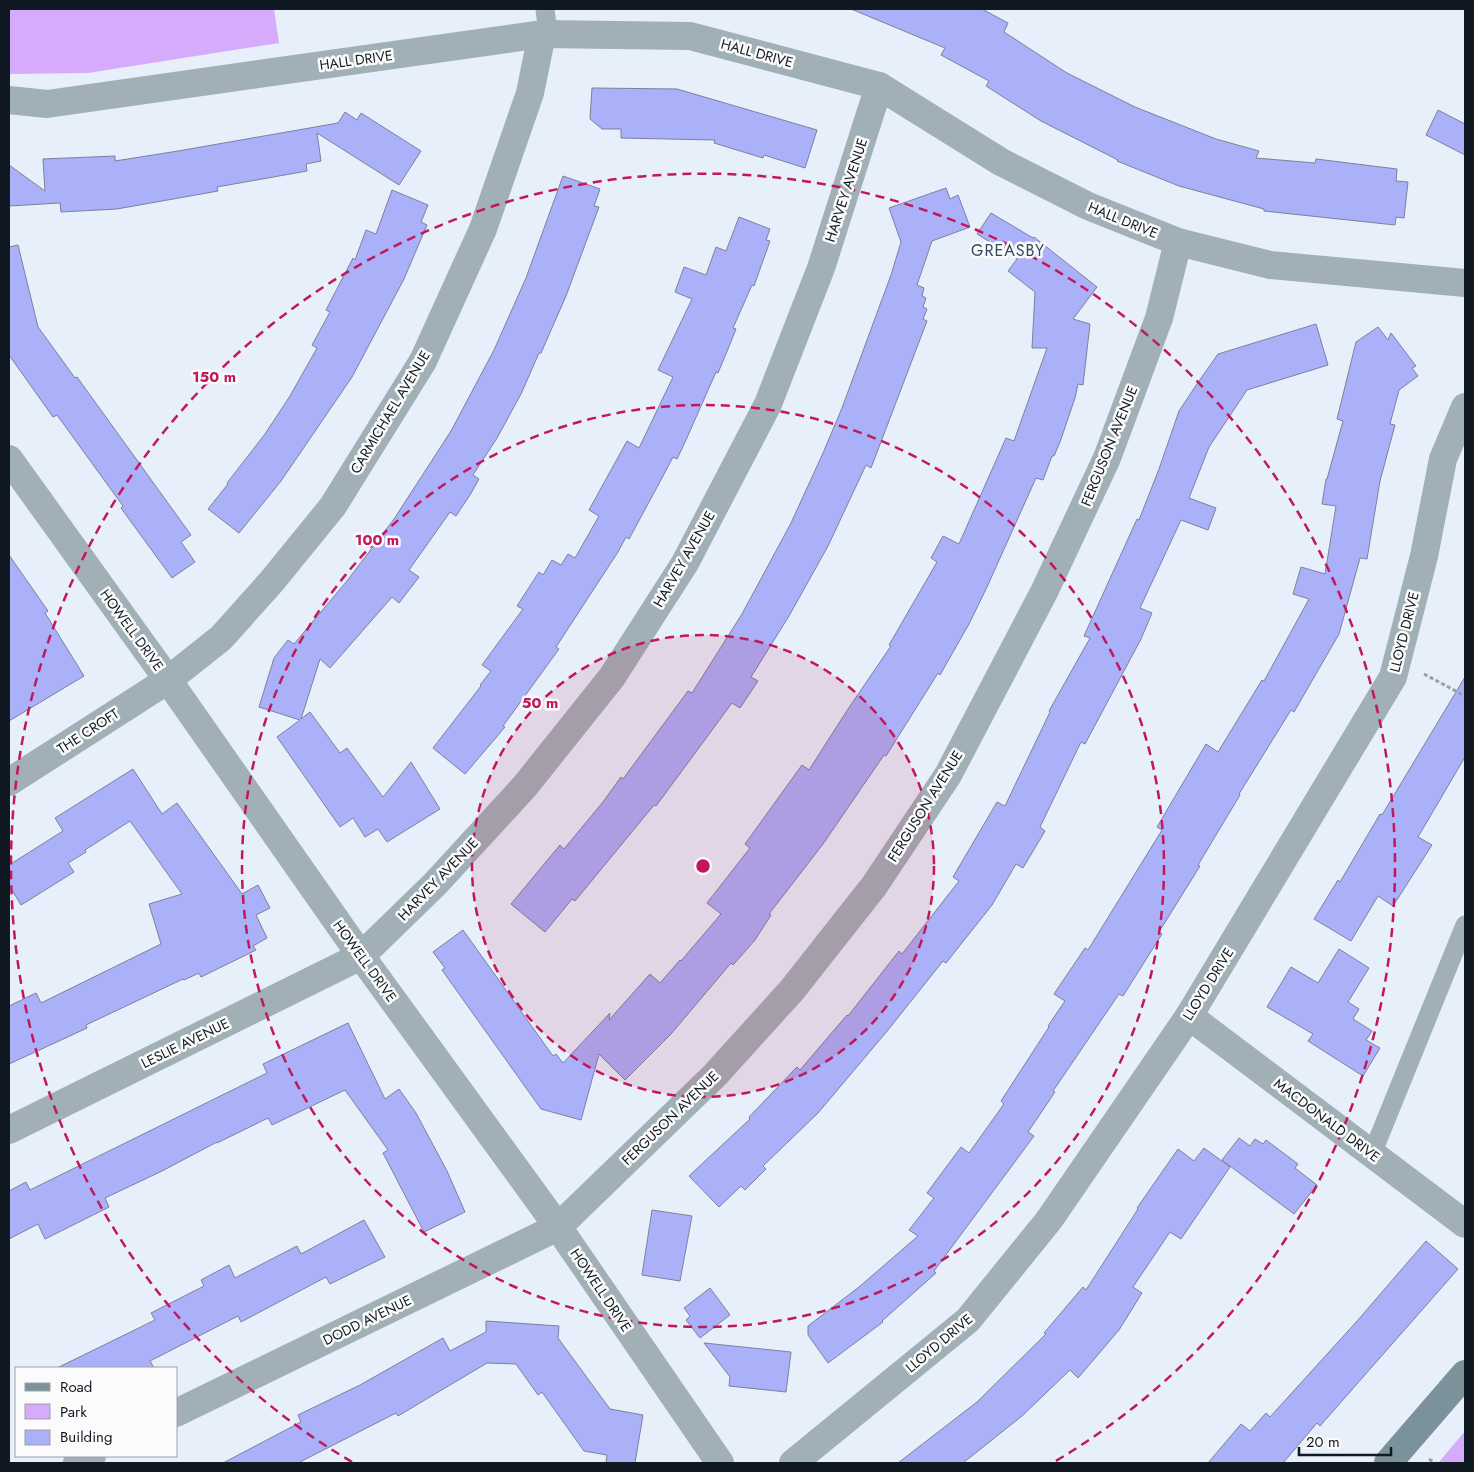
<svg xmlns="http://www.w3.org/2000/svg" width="1474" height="1472" viewBox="0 0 1474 1472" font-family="Jost,sans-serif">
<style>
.green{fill:#d7abfb}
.building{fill:#aab1f8;stroke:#7d809d}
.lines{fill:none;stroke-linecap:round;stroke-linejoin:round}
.path{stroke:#97a0ab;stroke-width:3;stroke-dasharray:4 2.5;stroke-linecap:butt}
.lane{stroke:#a0b0b6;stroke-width:19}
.street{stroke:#a0b0b6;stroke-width:28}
.secondary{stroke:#7b929a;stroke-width:28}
.ring{fill:none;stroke:#c2185b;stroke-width:2.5;stroke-dasharray:9 6}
.labels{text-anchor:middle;stroke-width:5;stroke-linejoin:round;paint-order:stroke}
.street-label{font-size:14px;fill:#101922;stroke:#fbfbfb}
.quarter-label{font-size:16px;letter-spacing:1px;fill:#32465b;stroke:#fbfbfb}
.centre{fill:#c2185b;stroke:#fbfbfb;stroke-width:2.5}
.ring-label{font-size:15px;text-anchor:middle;font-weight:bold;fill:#c2185b;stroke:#fbfbfb;stroke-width:5;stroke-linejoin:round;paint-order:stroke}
</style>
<rect width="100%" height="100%" fill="#e6effa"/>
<g class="green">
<path d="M9 9H274L279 43 88 73 9 74Z"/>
<path d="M1465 1431V1463H1441L1439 1462Z"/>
</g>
<g class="building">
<path d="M851 9H982L1008 23 1004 32 1067 73 1135 107 1216 139 1259 151 1256 158 1315 163 1316 159 1397 169 1396 181 1408 182 1404 218 1396 217 1395 225 1264 211V209L1179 186 1117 161 1118 160 1041 121 986 86 989 81 941 55 945 48Z"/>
<path d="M592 88 677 89 817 130 805 168 764 155 763 158 714 143 715 140 621 138V129H602L590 119Z"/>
<path d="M1438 110 1465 124V155L1426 135Z"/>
<path d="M345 112 357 120 361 113 421 151 399 185 317 133 321 161 306 164 307 171 217 187 218 191 117 209 61 212 60 203 9 206V165L45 191 43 159 115 156V161L178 151 338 123Z"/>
<path d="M563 176 600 189 594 206 599 207 566 296 541 353H539L521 394 497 438 473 475 479 479 470 495 456 516 450 512 409 570 419 577 399 603 392 597 330 668 320 659 301 719 310 712 340 753 347 748 383 797 411 762 440 809 387 842 378 829 365 837 353 818 340 827 277 737 300 720 259 707 274 658 288 640 294 644 347 581 394 519 451 431 494 350 526 278Z"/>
<path d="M946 188 950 199 958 195 970 227 932 241 917 285 924 288 922 296 926 298 923 307 927 309 923 319 927 321 871 468 866 465 828 546 789 616 751 677 758 681 740 708 732 703 656 806 654 805 575 901 572 899 545 932 511 904 560 845 564 849 603 802 621 777 623 779 688 691 692 693 742 614 791 523 823 453 842 408 891 275 901 242 889 208Z"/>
<path d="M392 190 428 205 421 222 427 225 404 279 352 377 281 481 239 533 208 509 228 484 227 483 265 434 290 396 317 348 312 345 330 312 326 310 353 258 355 260 366 230 376 234Z"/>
<path d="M991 213 1033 238 1034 237 1097 287 1073 319 1090 324 1083 385 1078 384 1075 398 1060 442 1054 456H1052L1043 480 1036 478 987 587 969 624 940 675 938 673 886 756 884 755 823 844 769 914 771 915 755 940 733 965 731 963 671 1034 625 1080 599 1054 581 1120 541 1109 442 970 445 968 433 952 463 930 553 1056 556 1054 563 1063 610 1013 609 1020 650 974 660 983 680 960 681 961 721 914 707 903 750 848 745 844 802 765 809 770 848 709 891 646 889 645 937 562 931 558 943 536 959 544 1006 438 1014 441 1047 348H1032L1035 292 1008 271 1017 259 977 234Z"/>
<path d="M739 217 770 229 766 240 770 241 754 286 752 285 733 328 736 329 728 349 718 373 716 372 686 440 677 459 673 457 662 478 629 539 626 537 618 552 556 647 559 649 503 726 505 727 465 774 433 748 481 686 480 685 491 671 482 665 523 609 517 606 539 572 543 575 552 560 561 565 568 554 575 558 599 516 589 510 627 441 639 448 673 377 658 370 692 299 675 292 684 267 706 275 716 247 726 251Z"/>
<path d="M18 245 38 327 75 378 77 377 191 535 181 542 195 562 172 578 121 508 123 506 57 415 53 417 9 355V247Z"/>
<path d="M1316 324 1328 365 1247 390 1209 447 1189 498 1216 508 1208 530 1181 520 1140 608 1152 613 1141 639 1085 744 1081 742 1040 827 1045 831 1023 868 1016 864 992 905 946 963 943 961 888 1030 818 1113 763 1166 766 1169 745 1190 741 1186 719 1207 689 1176 750 1119 749 1117 797 1067 800 1070 847 1015 848 1016 899 951 902 954 959 881 953 877 997 802 1005 806 1050 712 1049 711 1090 638 1084 636 1137 519 1139 520 1159 469 1179 411 1197 384 1218 354Z"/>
<path d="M1378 327 1388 340 1391 333 1416 366 1412 368 1418 376 1399 390 1390 424 1395 425 1380 481 1367 559 1360 558 1339 634 1294 712 1291 710 1239 794 1240 795 1198 865 1200 866 1159 932 1162 934 1123 996 1119 994 1053 1091 1055 1092 1028 1132 1034 1136 934 1271 936 1273 882 1321 883 1322 828 1363 808 1335V1326L859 1287 918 1236 909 1230 934 1198 927 1193 961 1147 969 1153 1004 1104 1001 1101 1049 1027 1048 1026 1065 1001 1054 994 1085 948 1088 950 1162 830 1157 827 1206 744 1218 752 1262 680 1264 681 1309 599 1293 594 1301 567 1325 574 1336 506 1322 504 1326 479H1327L1343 421 1337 419 1356 342Z"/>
<path d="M9 555 48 611 45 613 84 676 9 721Z"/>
<path d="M1465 677V757L1418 837 1432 845 1393 906 1378 896 1351 941 1314 919 1338 880 1340 882 1380 814 1382 815Z"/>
<path d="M133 769 162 814 177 803 242 894 258 885 270 908 256 915 267 938 253 946 256 950 201 977 199 973 184 980 183 979 86 1025 87 1028 59 1041 9 1064V1006L36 993 41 1003 161 944 149 904 182 894 130 821 85 850 86 852 68 863 74 872 21 905 9 885V865L63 831 55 818Z"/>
<path d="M1339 949 1369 968 1348 1002 1359 1009 1353 1019 1372 1031 1366 1040 1380 1048 1363 1076 1308 1041 1313 1034 1267 1007 1291 967 1318 983Z"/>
<path d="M348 1023 385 1099 399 1089 416 1113 447 1171 465 1212 424 1232 383 1153 388 1150 345 1090 272 1125 268 1118 217 1143V1142L162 1171 105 1198 109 1207 45 1239 38 1224 9 1239V1191L26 1182 30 1190 267 1073 263 1064Z"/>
<path d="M1239 1138 1250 1146 1255 1139 1263 1144 1266 1140 1298 1164 1295 1168 1317 1185 1294 1214 1222 1160Z"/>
<path d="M1204 1148 1230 1167 1181 1239 1170 1232 1133 1287 1142 1293 1119 1330 1078 1378 1070 1370 1022 1416 963 1463H898L977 1402 1046 1334 1044 1333 1083 1287 1086 1290 1138 1209 1137 1208 1178 1149 1194 1161Z"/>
<path d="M652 1210 692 1216 680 1281 642 1275Z"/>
<path d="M364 1220 385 1257 330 1284 326 1277 241 1322 238 1316 150 1361 154 1368H57L155 1320 151 1313 204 1286 201 1280 229 1265 235 1278 297 1246 301 1254Z"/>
<path d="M1426 1241 1458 1269 1320 1426 1317 1423 1283 1463H1208L1241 1424 1250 1431 1266 1413 1270 1417 1358 1320Z"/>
<path d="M710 1288 730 1315 700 1338 686 1320 690 1316 684 1308Z"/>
<path d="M486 1321 559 1326 558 1338 610 1409 643 1415 635 1463H606L607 1455 584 1451 542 1392 538 1395 516 1364 487 1363 398 1416 396 1413 298 1463H223L301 1422 298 1415 360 1385 443 1338 450 1351 486 1332Z"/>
<path d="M704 1343 791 1352 786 1392 729 1386 730 1377Z"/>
</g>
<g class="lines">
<g class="path">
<path d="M1424 674 1465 696"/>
<path d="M1429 1459 1435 1463"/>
</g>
<g class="lane">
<path d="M545 9 548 34"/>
<path d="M1372 1154 1465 925"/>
</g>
<g class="street">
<path d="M9 100 47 104 542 34 690 36 879 86 1001 162 1088 206 1178 242 1270 265 1465 283"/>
<path d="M9 459 168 680 361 956 558 1227 720 1463"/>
<path d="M9 782 168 680 221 638 272 581 333 506 423 361 483 229 530 93 542 34"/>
<path d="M1189 1016 1465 1224"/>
<path d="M9 1130 361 956 435 884 525 786 612 677 685 563 768 404 821 268 879 86"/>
<path d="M176 1413 558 1227 715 1075 792 990 874 886 948 775 1044 592 1107 458 1159 318 1178 242"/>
<path d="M77 1463 92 1456"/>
<path d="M793 1463 968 1320 1049 1220 1189 1016 1393 677 1424 556 1443 459 1465 407"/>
</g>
<path class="secondary" d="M1388 1463 1465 1374"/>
</g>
<circle cx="703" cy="866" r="231" fill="#c2185b" fill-opacity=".12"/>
<g class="ring">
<circle cx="703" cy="866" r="231"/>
<circle cx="703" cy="866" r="461"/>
<path d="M352 1462A692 692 0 1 1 1054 1462"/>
</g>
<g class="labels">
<g class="street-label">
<text transform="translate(757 53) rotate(15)" y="5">HALL DRIVE</text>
<text transform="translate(356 60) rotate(-8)" y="5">HALL DRIVE</text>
<text transform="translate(846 190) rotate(-72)" y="5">HARVEY AVENUE</text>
<text transform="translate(1123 220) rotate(22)" y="5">HALL DRIVE</text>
<text transform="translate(390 412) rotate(-59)" y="5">CARMICHAEL AVENUE</text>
<text transform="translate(1109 446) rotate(-68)" y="5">FERGUSON AVENUE</text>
<text transform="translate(684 559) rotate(-60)" y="5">HARVEY AVENUE</text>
<text transform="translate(132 630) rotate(54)" y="5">HOWELL DRIVE</text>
<text transform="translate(1404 632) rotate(-76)" y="5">LLOYD DRIVE</text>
<text transform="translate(88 731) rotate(-33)" y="5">THE CROFT</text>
<text transform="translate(925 806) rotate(-58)" y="5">FERGUSON AVENUE</text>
<text transform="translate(438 879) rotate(-46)" y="5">HARVEY AVENUE</text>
<text transform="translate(365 961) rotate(54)" y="5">HOWELL DRIVE</text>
<text transform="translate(1208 984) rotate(-58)" y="5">LLOYD DRIVE</text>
<text transform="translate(185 1043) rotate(-26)" y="5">LESLIE AVENUE</text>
<text transform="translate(670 1118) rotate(-44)" y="5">FERGUSON AVENUE</text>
<text transform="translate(1327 1120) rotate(37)" y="5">MACDONALD DRIVE</text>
<text transform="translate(601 1290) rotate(56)" y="5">HOWELL DRIVE</text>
<text transform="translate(367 1320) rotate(-26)" y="5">DODD AVENUE</text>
<text transform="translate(939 1343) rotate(-40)" y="5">LLOYD DRIVE</text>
</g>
<g class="quarter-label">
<text x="1008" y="256">GREASBY</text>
</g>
</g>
<circle cx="703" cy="866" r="8" class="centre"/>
<g class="ring-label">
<text x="214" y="382">150 m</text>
<text x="377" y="545">100 m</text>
<text x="540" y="708">50 m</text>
</g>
<rect width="1474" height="1472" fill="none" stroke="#101922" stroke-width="20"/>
<rect x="15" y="1367" width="162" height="90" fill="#fbfbfb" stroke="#9da1a4"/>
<rect x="25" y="1383" width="25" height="8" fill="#7b929a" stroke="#9da1a4"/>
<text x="60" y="1392" font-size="15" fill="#101922">Road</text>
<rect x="25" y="1404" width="25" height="15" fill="#d7abfb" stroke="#9da1a4"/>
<text x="60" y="1417" font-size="15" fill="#101922">Park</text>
<rect x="25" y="1430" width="25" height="15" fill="#aab1f8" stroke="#9da1a4"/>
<text x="60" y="1442" font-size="15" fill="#101922">Building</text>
<path d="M1299 1447v8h92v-8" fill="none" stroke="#101922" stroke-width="2.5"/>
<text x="1306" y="1447" font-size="15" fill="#101922" stroke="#fbfbfb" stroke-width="4" paint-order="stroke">20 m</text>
</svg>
